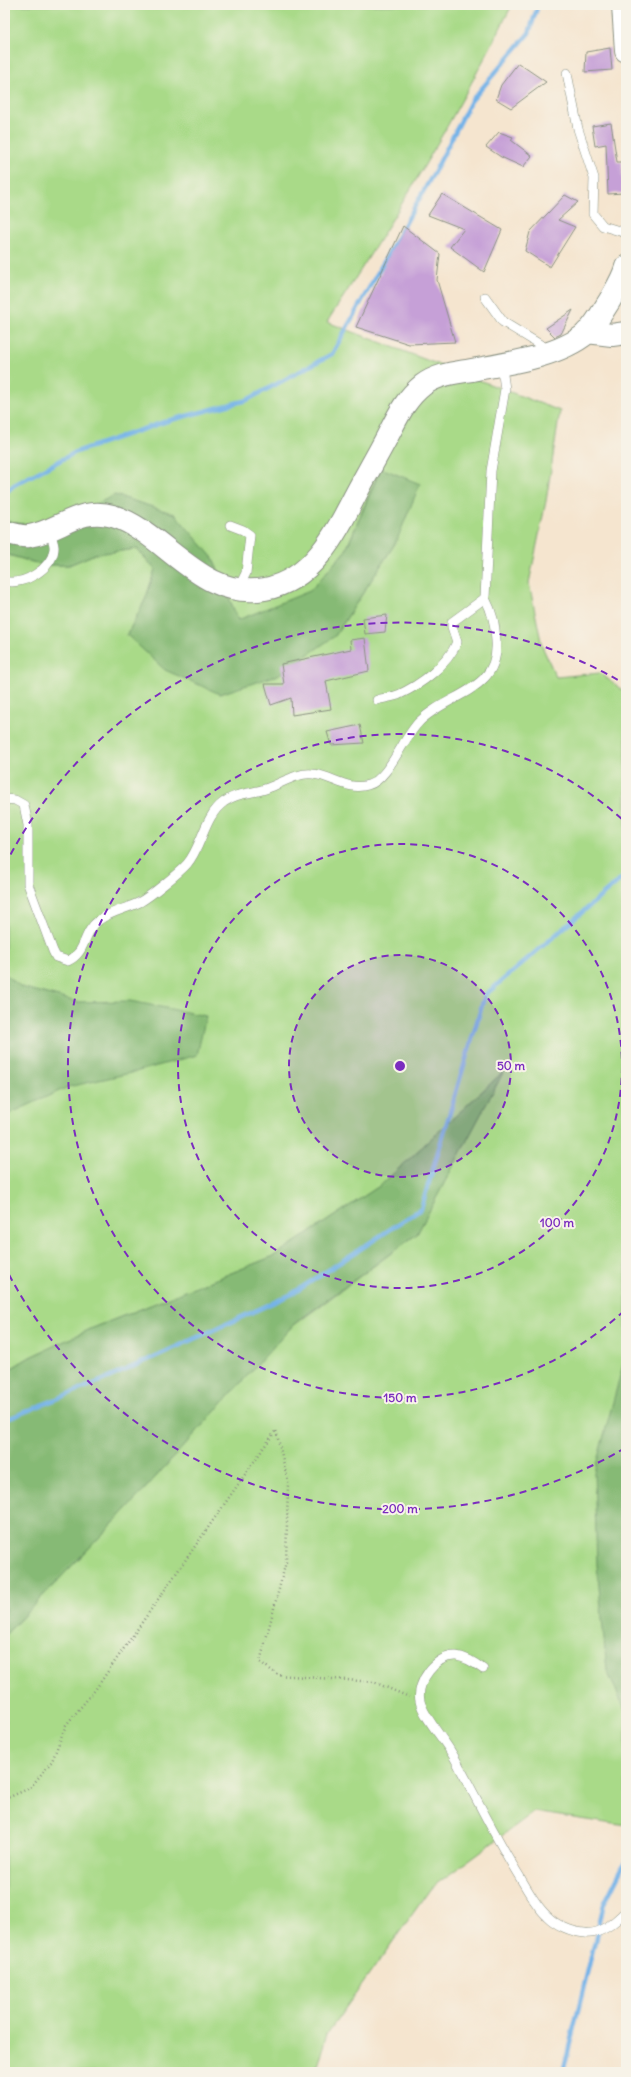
<svg xmlns="http://www.w3.org/2000/svg" width="631" height="2077" viewBox="0 0 631 2077" font-family="Delius,sans-serif">
<style>
.green{fill:#a9da88;stroke:#648c5e}
.forest{fill:#86ba74;stroke:#527c54}
.lines{fill:none;stroke-linecap:round;stroke-linejoin:round}
.stream{stroke:#75b3e8;stroke-width:4.5}
.building{fill:#c6a0d7}
.service-casing{stroke:#8a9182;stroke-width:10}
.tertiary-casing{stroke:#8a9182;stroke-width:24}
.path{stroke:#8a9182;stroke-width:2.5;stroke-dasharray:1 3;stroke-linecap:butt}
.service{stroke:#fff;stroke-width:9}
.tertiary{stroke:#fff;stroke-width:22}
.ring{fill:none;stroke:#7b2cbf;stroke-width:2;stroke-dasharray:7 5}
.centre{fill:#7b2cbf;stroke:#f7f3e8;stroke-width:2}
.ring-label{font-size:12px;text-anchor:middle;font-weight:bold;fill:#7b2cbf;stroke:#f7f3e8;stroke-width:4;stroke-linejoin:round;paint-order:stroke}
</style>
<rect width="100%" height="100%" fill="#f7f3e8"/>
<filter id="ink" filterUnits="userSpaceOnUse"><feTurbulence type="fractalNoise" baseFrequency=".025" numOctaves="2"/><feDisplacementMap in="SourceGraphic" scale="8" xChannelSelector="R" yChannelSelector="G"/><feConvolveMatrix kernelMatrix="1 2 1 2 8 2 1 2 1" color-interpolation-filters="sRGB"/></filter>
<filter id="wash" filterUnits="userSpaceOnUse"><feTurbulence type="fractalNoise" baseFrequency=".012" numOctaves="4" result="noise"/><feDisplacementMap in="SourceGraphic" scale="16" xChannelSelector="R" yChannelSelector="G"/><feGaussianBlur stdDeviation="0.9" result="paint"/><feColorMatrix in="noise" values="0 0 0 0 0 0 0 0 0 0 0 0 0 0 0 0 0 1.4 0 .05"/><feComposite in="paint" operator="in"/></filter>
<g filter="url(#wash)">
<rect width="100%" height="100%" fill="#f5e5cf"/>
<path class="green" d="M5 5H512C457 115 394 220 327 322L560 411 546 501 529 583 542 646 556 677 600 673 626 693V1826L534 1812 431 1888 327 2034 315 2072H5V1635L124 1512 289 1329 417 1234 503 1072 381 1185 274 1256 93 1328 30 1357 5 1372V554L43 565H69L95 554 137 549 155 569 146 598 127 635 335 636 396 542 380 468 346 550 310 592 238 620 213 558 5 521Z"/>
<g class="forest">
<path d="M381 468 420 484 396 542 335 636 278 675 220 694 165 670 127 635 146 598 155 569 137 549 95 554 69 565H43L5 554V521L46 528 115 495 175 514 213 558 238 620 310 591 346 550Z"/>
<path d="M5 974 21 987 77 1002 130 1001 206 1016 197 1055 135 1072 68 1087 9 1114 5 1118Z"/>
<path d="M504 1071 417 1234 294 1324 124 1512 5 1635V1372L30 1357 93 1328 274 1256 381 1185Z"/>
<path d="M626 1354V1712L607 1671 597 1565 594 1472Z"/>
</g>
<g class="lines">
<g class="stream">
<path d="M5 493 14 485 76 452 167 421 247 400 332 354 437 167 471 101 529 33 538 5"/>
<path d="M5 1420 108 1378 292 1294 421 1209 485 995 626 875"/>
<path d="M563 2072 604 1904 626 1860"/>
</g>
</g>
<g id="blocks">
<g class="building">
<path d="M610 48 612 70 585 72 586 52Z"/>
<path d="M518 63 546 82 511 108 496 99 501 85Z"/>
<path d="M611 123 617 162H622L623 193 608 194 606 144 595 146 592 126Z"/>
<path d="M499 132 513 137 511 140 532 156 523 167 501 157 486 147Z"/>
<path d="M442 194 502 230 484 272 450 247 464 229 428 215Z"/>
<path d="M565 195 578 202 558 220 575 227 550 267 525 251 530 232Z"/>
<path d="M403 226 440 254 437 280 455 342 409 344 356 327Z"/>
<path d="M573 310 561 334 555 337 546 328Z"/>
<path d="M387 615 385 632 365 634 363 618Z"/>
<path d="M365 638 369 671 326 681 331 709 292 715 291 698 271 705 265 684H284L281 664 351 649 350 640Z"/>
<path d="M360 725 364 743 331 745 327 732Z"/>
</g>
</g>
</g>
<g filter="url(#ink)">
<use href="#blocks" fill-opacity="0" stroke="#8a9182" stroke-width="1"/>
<g class="lines">
<g class="service-casing">
<g id="service">
<path d="M567 73 578 129 594 178 593 214 603 226 626 233"/>
<path d="M485 297 503 322 549 350"/>
<path d="M230 525 243 530 250 535 246 573 238 589"/>
<path d="M5 581C23 586 52 569 54 549 55 544 51 536 49 531"/>
<path d="M377 700C384 698 392 697 398 695 420 685 448 665 457 642L452 627V622L485 598"/>
<path d="M5 799 15 800 24 805 28 825V884L53 951 56 957 68 961C87 952 82 933 99 920 112 911 126 909 140 902 149 897 179 873 187 864 202 847 204 816 224 802 237 792 253 794 268 788 282 783 298 772 313 774 333 776 347 791 368 785 388 780 403 738 419 722 447 693 500 692 496 641 495 625 493 613 485 598L491 471 505 389 503 375 498 365"/>
<path d="M483 1669C475 1663 466 1657 456 1656 436 1655 416 1682 420 1701 423 1716 443 1738 451 1752 455 1758 458 1764 461 1770 481 1807 499 1844 521 1879 528 1891 536 1906 547 1916 556 1925 571 1932 585 1933 601 1935 615 1922 626 1911"/>
</g>
</g>
<g class="tertiary-casing">
<g id="tertiary">
<path d="M623 5 626 51"/>
<path d="M587 332 612 335 626 333"/>
<path d="M5 532C12 534 21 537 29 536 60 531 79 506 113 516 165 532 201 601 265 589 313 580 336 533 356 494 366 475 377 456 387 437 397 418 405 399 423 385 439 373 458 373 477 369 511 363 559 356 587 333 596 324 603 311 610 300 616 289 623 279 626 267"/>
</g>
</g>
<path class="path" d="M5 1799 30 1788 52 1761 66 1725 95 1690 276 1430 288 1482 286 1562 260 1662 278 1675 374 1682 409 1697"/>
<use href="#service" class="service"/>
<use href="#tertiary" class="tertiary"/>
</g>
</g>
<circle cx="400" cy="1066" r="111" fill="#7b2cbf" fill-opacity=".12"/>
<g class="ring">
<circle cx="400" cy="1066" r="111"/>
<circle cx="400" cy="1066" r="222"/>
<path d="M624 1311A332 332 0 1 1 624 821"/>
<path d="M625 1448A443 443 0 0 1 5 1267M5 865A443 443 0 0 1 625 684"/>
</g>
<circle cx="400" cy="1066" r="6" class="centre"/>
<g class="ring-label">
<text x="511" y="1070">50 m</text>
<text x="557" y="1227">100 m</text>
<text x="400" y="1402">150 m</text>
<text x="400" y="1513">200 m</text>
</g>
<rect width="631" height="2077" fill="none" stroke="#f7f3e8" stroke-width="20"/>
</svg>
